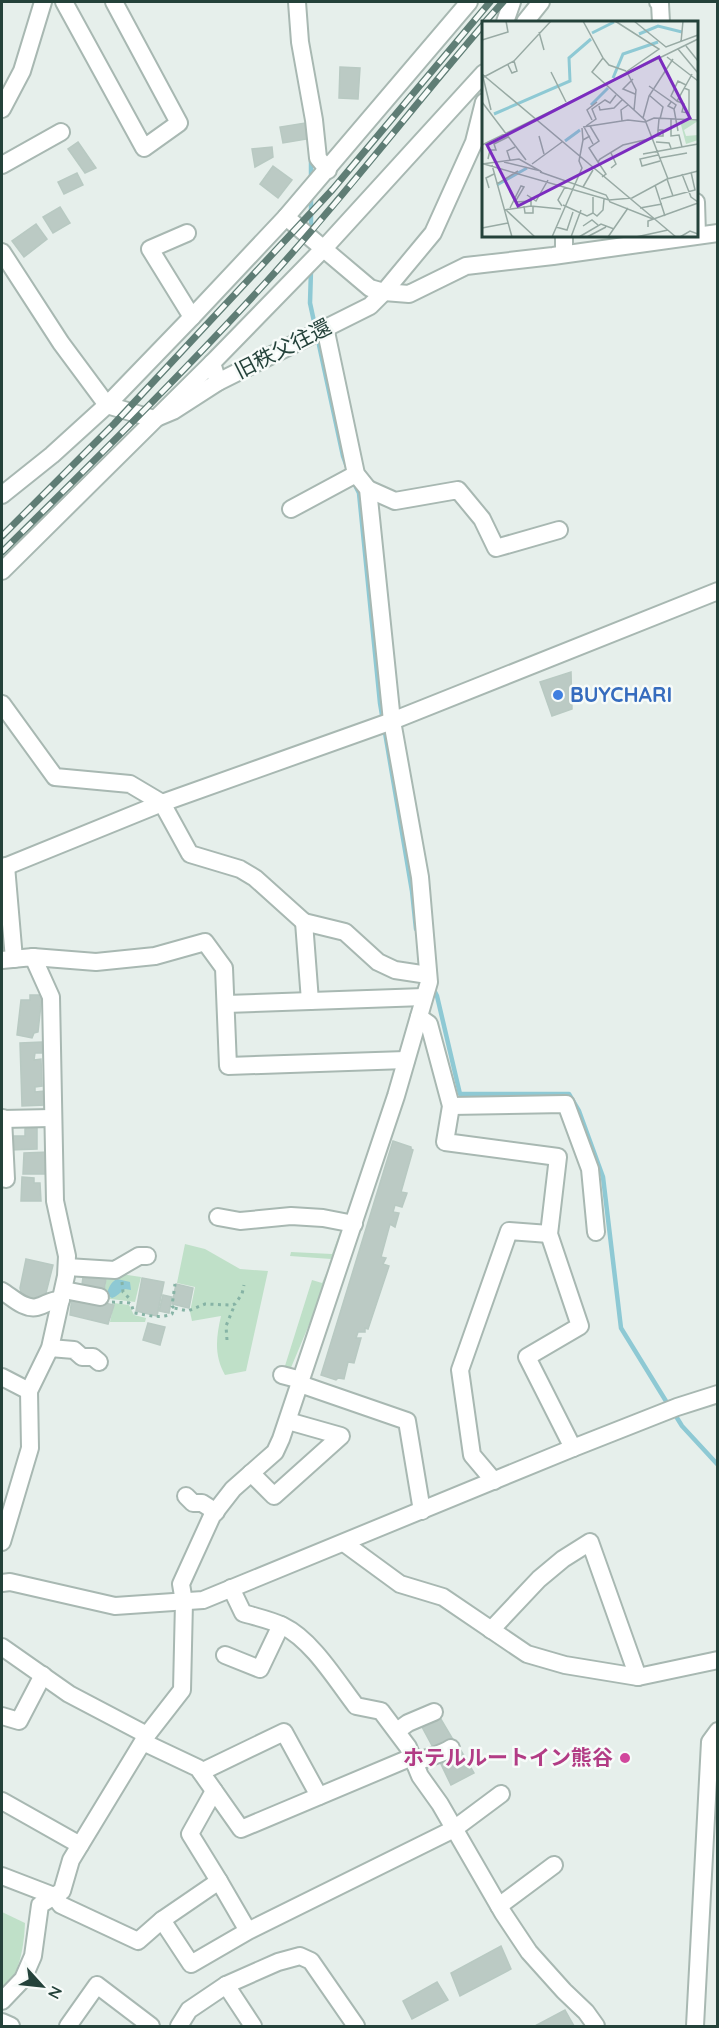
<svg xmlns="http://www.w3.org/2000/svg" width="719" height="2028" viewBox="0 0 719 2028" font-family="Quicksand,'Noto Sans JP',sans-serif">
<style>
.green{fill:#bfe0c8}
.water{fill:#8ec9d4}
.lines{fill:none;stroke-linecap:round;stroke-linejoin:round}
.stream{stroke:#8ec9d4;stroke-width:4.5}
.building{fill:#bbcac4;stroke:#b8c9c2;stroke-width:1.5}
.minor-casing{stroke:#a8b8b2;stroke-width:20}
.path{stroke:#86b3a5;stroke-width:3;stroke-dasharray:3 4.5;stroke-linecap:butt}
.minor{stroke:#fff;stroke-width:16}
.rail-casing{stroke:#5f7d75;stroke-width:7}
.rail{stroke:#f7fbf9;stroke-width:4.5;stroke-dasharray:14;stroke-linecap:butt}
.shop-dot{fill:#3f7fe0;stroke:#f7fbf9;stroke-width:2}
.hotel-dot{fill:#d1479c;stroke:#f7fbf9;stroke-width:2}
.labels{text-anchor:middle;stroke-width:5;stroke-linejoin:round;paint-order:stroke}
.street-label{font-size:21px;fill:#24423a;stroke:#f7fbf9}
.shop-label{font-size:21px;font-weight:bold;fill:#366cbe;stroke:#f7fbf9;text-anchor:start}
.hotel-label{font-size:21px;font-weight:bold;fill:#b23c85;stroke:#f7fbf9;text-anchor:end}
.inset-river{fill:none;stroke:#8ec9d4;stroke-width:3}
.inset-road{fill:none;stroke:#98aaa4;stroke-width:1.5}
.view{fill:#7b2cbf;fill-opacity:0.15;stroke:#7b2cbf;stroke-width:3}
.inset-edge{fill:none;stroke:#24423a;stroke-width:3}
</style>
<rect width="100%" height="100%" fill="#e6efeb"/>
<g class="green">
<path d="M340 1232H344L333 1265 329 1264 331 1259 290 1256 291 1252 332 1254Z"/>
<path d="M185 1244 205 1249 240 1269 268 1271 246 1371 225 1375C214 1355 216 1338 221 1316L192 1321 190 1312 195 1287 177 1283Z"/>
<path d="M328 1269 332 1270 290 1370 284 1369 312 1280 322 1283Z"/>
<path d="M121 1274 141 1277 135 1302 103 1298 107 1276Z"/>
<path d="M114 1303 129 1305 134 1315 146 1318 145 1322H110Z"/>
<path d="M2 1912 25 1923C24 1945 20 1976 2 1991Z"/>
</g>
<path class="water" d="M117 1279 130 1282 131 1290 125 1289C120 1292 118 1296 112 1298L107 1295C108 1288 111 1282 117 1279Z"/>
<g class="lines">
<g class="stream">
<path d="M311 181V156"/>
<path d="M311 232V195"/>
<path d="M311 270 310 303 343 456 347 467"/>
<path d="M354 483 359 493 380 703 412 891 416 929"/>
<path d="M433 988 437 996 460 1094H569L579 1111 603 1177 621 1328 669 1406"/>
<path d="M674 1413 682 1426 718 1465"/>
</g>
</g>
<g class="building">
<path d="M340 67 360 68 358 99 339 98Z"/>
<path d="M305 123 307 139 283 143 280 127Z"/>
<path d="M78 142 96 168 85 173 68 149Z"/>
<path d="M272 147 273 157 255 167 252 149Z"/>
<path d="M273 166 292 180 278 198 260 184Z"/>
<path d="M77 173 83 185 64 194 58 182Z"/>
<path d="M60 207 70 223 53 233 43 217Z"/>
<path d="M36 224 47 239 24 257 12 241Z"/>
<path d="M571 672 572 709 552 716 540 682Z"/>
<path d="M30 995H42L38 1032 34 1033 32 1038 17 1035 21 1000H30Z"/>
<path d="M42 1042V1053H35L34 1060 41 1059 42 1086 35 1087V1092L44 1091 45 1105 22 1106 20 1043Z"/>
<path d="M37 1127V1149L10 1150V1136H25V1129Z"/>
<path d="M393 1141 411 1147V1149L413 1150 401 1192 407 1193 402 1207 395 1205 393 1212 399 1213 395 1227 390 1224 381 1257 386 1258 383 1264 389 1266 368 1329 365 1328V1332H358L356 1338H361L354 1363 348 1362 344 1379 338 1378 336 1380 321 1375Z"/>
<path d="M49 1152 48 1174H23L24 1153Z"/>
<path d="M22 1177 34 1178V1183H40L41 1201H21Z"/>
<path d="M26 1259 53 1265 45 1297 29 1302 22 1297 20 1288Z"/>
<path d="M83 1277 106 1279 104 1290 82 1285Z"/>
<path d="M142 1278 164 1282 157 1316 136 1311Z"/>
<path d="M176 1284 193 1288 189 1308 172 1304Z"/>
<path d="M163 1295 172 1297 169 1313 159 1311Z"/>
<path d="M72 1296 114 1305 108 1324 70 1315Z"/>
<path d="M148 1323 165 1327 160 1345 143 1340Z"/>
<path d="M439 1716 455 1743 436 1753 421 1725Z"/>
<path d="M460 1749 474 1773 451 1785 439 1760Z"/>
<path d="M501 1946 511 1969 460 1996 451 1973Z"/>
<path d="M437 1982 448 2000 412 2019 403 2001Z"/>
<path d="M565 2010 574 2026H535Z"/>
</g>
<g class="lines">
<g class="minor-casing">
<g id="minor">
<path d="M64 2 144 148 179 123 114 2"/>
<path d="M297 2 300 42 314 120 318 158 328 170"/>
<path d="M658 2 660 4 661 22"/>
<path d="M505 22 512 2"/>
<path d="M525 22 541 2"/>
<path d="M2 109 22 71 43 2"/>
<path d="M2 165 61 132"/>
<path d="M696 202 697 235"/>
<path d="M286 217 370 288 384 292 409 294 466 266 553 256 718 233"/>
<path d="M187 233 150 249 192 317"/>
<path d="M2 252 61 343 107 405"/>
<path d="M564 254V236"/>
<path d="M218 382 212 363 327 245 484 73"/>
<path d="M107 405 154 419 173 411 218 382 370 306 384 292 433 233 474 142 484 102"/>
<path d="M368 489 395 501 458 490 482 519 496 548 559 530"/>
<path d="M2 495 52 455 107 405 192 317 286 217 469 2"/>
<path d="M291 509 356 474"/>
<path d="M2 571 212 363"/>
<path d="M2 704 55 777 130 784 162 803 190 854 240 869 255 878 304 922"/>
<path d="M6 866 14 959"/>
<path d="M2 868 162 803 392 721 718 591"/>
<path d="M33 957 96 962 155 956 205 942 224 968 228 1066 406 1060"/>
<path d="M2 960 33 957 51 997 55 1201 67 1256 66 1276 50 1348 29 1391 30 1448 2 1542"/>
<path d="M310 1001 304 922 345 932 378 962 395 970 428 975"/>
<path d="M226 1004 424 997"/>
<path d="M419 1017 429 1024 451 1106 445 1142 558 1157 549 1234 580 1326 527 1357 573 1448"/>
<path d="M451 1106 566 1104 590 1169 596 1232"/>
<path d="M3 1118 6 1179"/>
<path d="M2 1119 52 1118"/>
<path d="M218 1217 240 1221 291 1216 323 1218 354 1224"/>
<path d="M67 1267 115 1270 139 1256H147"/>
<path d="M64 1290 100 1297"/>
<path d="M2 1291C12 1297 24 1310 37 1307 46 1305 51 1299 61 1300"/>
<path d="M50 1348 74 1350 82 1357H93L99 1362"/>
<path d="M282 1375 301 1380"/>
<path d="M2 1377 29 1391"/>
<path d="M300 1384 407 1421 422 1511"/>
<path d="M251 1473 274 1496 341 1436 288 1421"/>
<path d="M494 1481 472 1455 460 1370 509 1231 549 1234"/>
<path d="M186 1496 193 1503H202L216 1512"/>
<path d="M344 1543 400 1584 443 1597 527 1654 565 1665 638 1677 718 1660"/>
<path d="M2 1583 10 1582 115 1606 203 1600 573 1448 677 1407 718 1394"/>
<path d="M231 1588 243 1613C256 1617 271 1620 283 1626 312 1640 336 1680 356 1706L381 1711 408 1747 420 1776 440 1804 503 1913 529 1952 564 1991 586 2012 596 2026"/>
<path d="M491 1630 539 1579 563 1559 590 1542 638 1677"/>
<path d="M2 1647 69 1694 147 1735"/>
<path d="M225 1655 260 1669 281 1625"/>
<path d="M2 1716 19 1721 43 1675"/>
<path d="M397 1731 408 1723 434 1712"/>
<path d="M143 1742 198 1768 241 1829 412 1757"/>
<path d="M415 1764C427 1756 439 1756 451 1748"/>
<path d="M201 1772 284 1732 319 1796"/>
<path d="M214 1791 190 1834 219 1881"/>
<path d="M2 1801 80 1845"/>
<path d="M2 1876 54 1896 61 1905 138 1941 162 1920"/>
<path d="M499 1906 554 1865"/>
<path d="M248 1931 219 1881 162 1920 191 1964 248 1931 454 1829 501 1794"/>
<path d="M2 2001 23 1979 33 1956 40 1905 62 1891 71 1860 147 1735 182 1690 184 1602 181 1584 212 1516 233 1489 275 1452 281 1439 396 1096 429 982 420 877 392 721 368 489 356 474 325 327"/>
<path d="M2 2022 11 2026"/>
<path d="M68 2026 97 1985 151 2026"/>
<path d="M179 2026 189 2010 226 1985"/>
<path d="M253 2026 226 1985 278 1962 300 1956 311 1961 356 2026"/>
<path d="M695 2026 710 1742 718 1731"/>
</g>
</g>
<g class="path">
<path d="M122 1282 123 1292 129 1298V1303"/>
<path d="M112 1302 131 1303 134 1313C148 1315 159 1319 172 1314L174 1308 188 1311 205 1304 230 1305 235 1304 242 1294 244 1285"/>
<path d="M174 1308 172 1306 175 1284"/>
<path d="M227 1340 226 1326 235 1304"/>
</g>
<use href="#minor" class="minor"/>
<g class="rail-casing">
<g id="rail">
<path d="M485 22 503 2"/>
<path d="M2 536 114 424 333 189 490 2"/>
<path d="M2 552C92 463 182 374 268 280 343 198 411 109 484 24"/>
</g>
</g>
<use href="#rail" class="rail"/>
</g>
<circle class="shop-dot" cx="558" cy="695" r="6"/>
<circle class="hotel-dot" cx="625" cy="1758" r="6"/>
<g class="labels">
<g class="street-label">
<text transform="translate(283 349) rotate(-27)" y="7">旧秩父往還</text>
</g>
<g class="shop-label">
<text x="570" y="702">BUYCHARI</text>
</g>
<g class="hotel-label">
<text x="613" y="1765">ホテルルートイン熊谷</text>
</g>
</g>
<g transform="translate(482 21)">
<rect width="216" height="216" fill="#e6efeb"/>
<path d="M198 100H216L202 109 204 115 216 114V119L204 123Z" fill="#bfe0c8"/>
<path class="inset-river" d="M110 12 132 1M157 13 176 5 200 11M131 57 141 33 176 21M109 84 126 67M12 93 88 60 87 37 109 18M83 120 98 109M15 164 45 147"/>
<path class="inset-road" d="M101 0 121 37 110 51 163 99 186 158M133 0 177 28 144 51M152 0 184 26 216 14M57 11 62 29M0 19 26 11 24 0M199 21 201 0M204 25 216 40M196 28 216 52M185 36 216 60M121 37 127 44 144 50M26 44 30 52 35 50 32 40M69 51 84 81M0 53 194 216M146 53 154 69 152 89M1 56 9 89M0 57 32 40 69 0M151 58 141 68 153 73M204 64 196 60 189 75 195 80 209 55 210 53M167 65 194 84 192 88 186 85 189 81M202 67 207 69V99M167 74 181 86 178 98M195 80 202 83 200 91 207 92M0 81 44 139M117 85 118 89 132 87 140 79M192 88 196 110M161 97 167 75 191 38M189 98V115L197 114 200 126M110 99 105 89 115 81M140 100 139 89 146 84M104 105 114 98 110 88 123 79 128 82 134 74M108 105 117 120 107 127 116 141M101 106 146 99 163 101 172 97 216 99M102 106 111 123M100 107 101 119 108 115M176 109V115H181V109H176L177 98M57 115 62 133M174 121 187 122 189 127M0 124 216 18M129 132 134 143 129 147M161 133 216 123M176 134 158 138 160 145 178 140M177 137 205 132M6 138 8 129H14L12 123 26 116M28 139 25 130 33 126M22 141 59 150M0 143 37 138 60 151M2 143 127 179 150 177 185 158 216 150M50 143 80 121M10 144 30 216M58 151 124 174 128 181 171 198M200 153 209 176 216 181M120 156 124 153 116 141 118 138 141 124 171 117M185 158 191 175M15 163 36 150M173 164 183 195M101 166 111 149M7 167 4 157 12 153M45 174 54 180 66 159M179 178 213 169 209 151M34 181 49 180V185M81 184 105 195 111 192V176M42 185 43 192H51V185M80 185 76 179 83 166M28 187 39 165 42 166 33 181M158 187 180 183M22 189 49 185 79 188M24 189 53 216M111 192 115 195 121 189 122 178M101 205 110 199 116 204M74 206 85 209 91 191M166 206V200L216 182M0 207 26 202M70 216 100 147 97 140 101 119M89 216 99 189M97 216 119 203 132 208M105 216 124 206M126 216 146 187M154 216 186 209M198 216 208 210 216 213"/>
<path class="view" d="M177 36 208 97 36 185 5 124Z"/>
<rect width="216" height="216" class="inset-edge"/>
</g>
<rect width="719" height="2028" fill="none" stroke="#24423a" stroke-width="6"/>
<g transform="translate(42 1986) rotate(117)" stroke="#f7fbf9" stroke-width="4.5" paint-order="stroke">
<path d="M0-4.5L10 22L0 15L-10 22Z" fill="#24423a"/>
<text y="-9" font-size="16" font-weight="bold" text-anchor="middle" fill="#24423a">N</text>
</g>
</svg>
